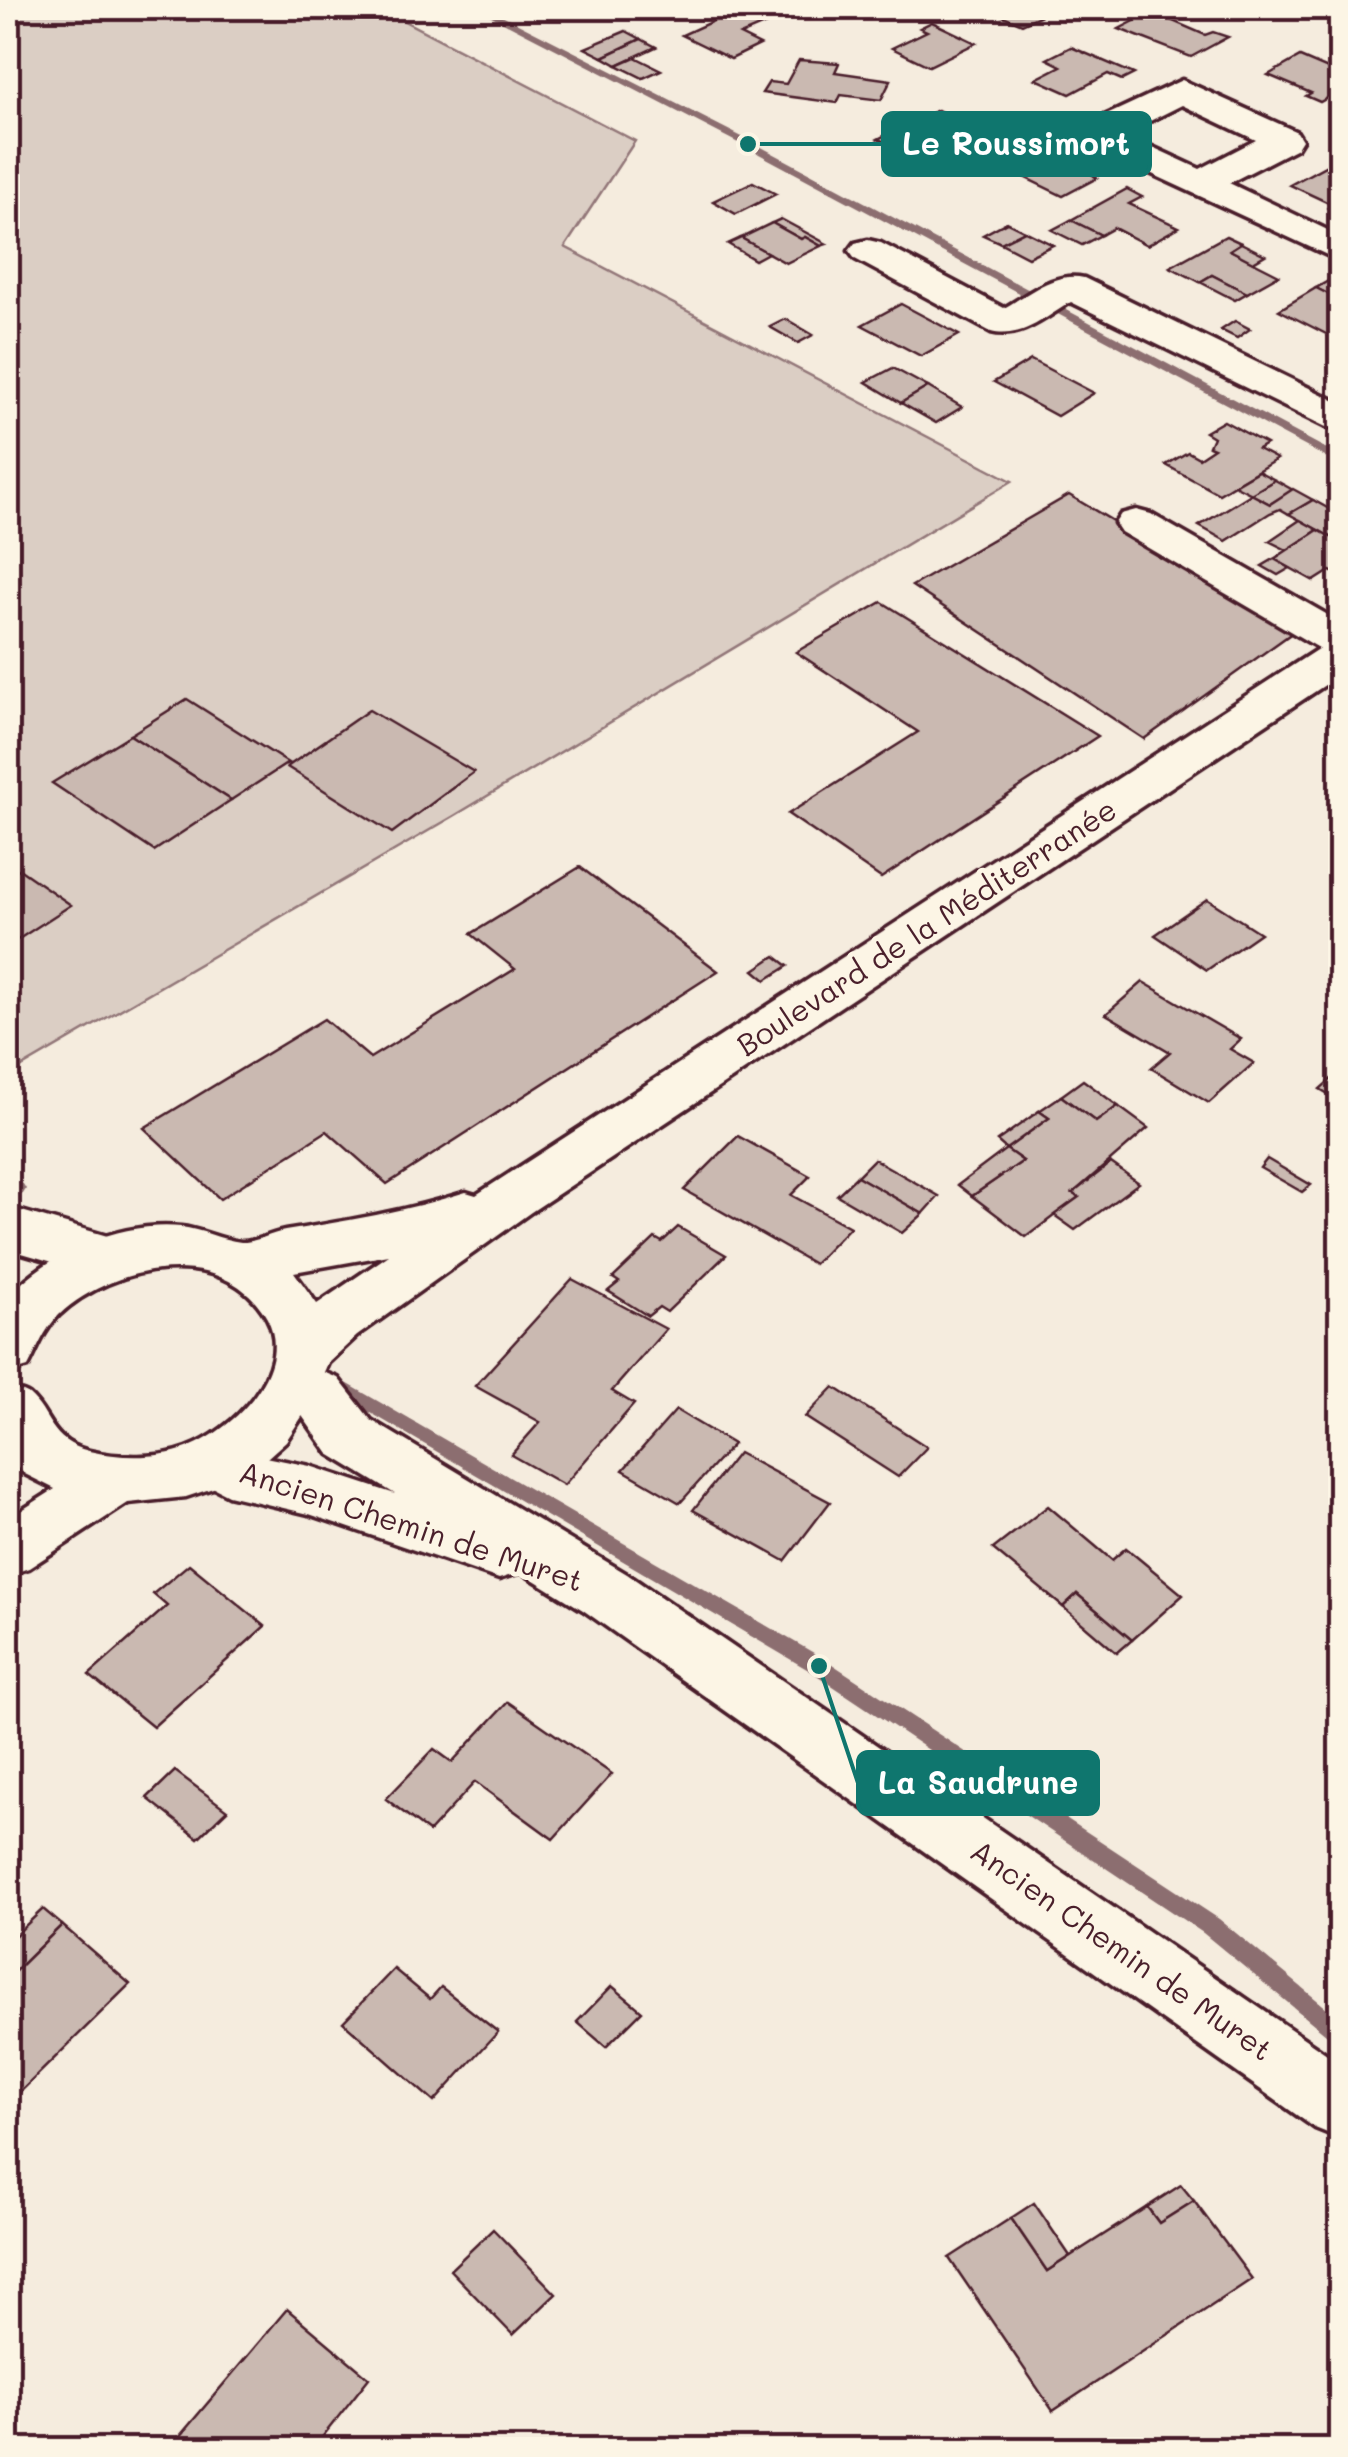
<svg xmlns="http://www.w3.org/2000/svg" width="1348" height="2457" viewBox="0 0 1348 2457" font-family="Mali,sans-serif">
<style>
.green{fill:#dbcec4;stroke:#927678;stroke-width:2.5}
.lines{fill:none;stroke-linecap:round;stroke-linejoin:round}
.stream{fill:#8c6e70;fill-rule:evenodd}
.building{fill:#cab9b1;stroke:#4a1f2b;stroke-width:2.5}
.street-casing{stroke:#4a1f2b;stroke-width:7}
.secondary-casing{stroke:#4a1f2b;stroke-width:7}
.street{fill:#fcf5e5;fill-rule:evenodd}
.secondary{fill:#fcf5e5;fill-rule:evenodd}
.labels{text-anchor:middle;stroke-width:10;stroke-linejoin:round;paint-order:stroke}
.street-label{font-size:30px;fill:#4a1f2b;stroke:#fcf5e5}
.leader{fill:none;stroke:#0f766e;stroke-width:4}
.callout-dot{fill:#0f766e;stroke:#fcf5e5;stroke-width:4}
.callout{fill:#0f766e;stroke:#0f766e;stroke-width:4}
.callout-label{font-size:32px;text-anchor:middle;font-weight:bold;fill:#fff}
</style>
<rect width="100%" height="100%" fill="#f5ecde"/>
<filter id="ink" filterUnits="userSpaceOnUse"><feTurbulence type="fractalNoise" baseFrequency=".01" numOctaves="2"/><feDisplacementMap in="SourceGraphic" scale="20" xChannelSelector="R" yChannelSelector="G"/><feConvolveMatrix kernelMatrix="1 2 1 2 8 2 1 2 1" color-interpolation-filters="sRGB"/></filter>
<g filter="url(#ink)">
<path class="green" d="M8 8H379L635 141 565 247 1012 481 454 816 8 1075Z"/>
<g class="lines">
<g class="stream">
<path d="M476 8H488L752 142 1340 456V465L744 146Z"/>
<path d="M8 1177 23 1184 26 1189 23 1194 17 1195 8 1191Z"/>
<path d="M343 1381 826 1660 1219 1919 1340 2019V2042L1332 2039 1203 1933 812 1672 337 1393 334 1388 337 1383Z"/>
</g>
</g>
<g class="building">
<path d="M984 8H1057L1022 24Z"/>
<path d="M735 11 764 25 740 35 760 45 731 59 682 35Z"/>
<path d="M1152 12 1205 35 1213 32 1228 37 1191 57 1119 29Z"/>
<path d="M932 22 976 43 929 66 892 48 927 31 920 28Z"/>
<path d="M626 31 641 39 603 57 585 48Z"/>
<path d="M641 39 656 47 617 65 603 57Z"/>
<path d="M1071 47 1134 74 1122 80 1108 74 1070 94 1036 79 1061 66 1047 59Z"/>
<path d="M635 57 661 70 643 78 617 65Z"/>
<path d="M1300 57 1340 74V91L1320 102 1306 96 1311 93 1268 75Z"/>
<path d="M799 60 839 63 835 72 891 80 881 100 841 95 837 103 762 93 769 82 786 84Z"/>
<path d="M938 110 974 128 979 125 996 134 951 156 898 129Z"/>
<path d="M898 129 915 138 896 147 878 139Z"/>
<path d="M1030 143 1086 170 1097 178 1063 196 993 162Z"/>
<path d="M1327 165 1340 172V214L1328 208 1333 205 1290 185Z"/>
<path d="M753 182 776 194 736 214 713 201Z"/>
<path d="M1127 189 1142 197 1129 204 1179 227 1147 245 1114 228 1101 235 1071 220Z"/>
<path d="M781 219 827 244 821 246 805 237 801 239 772 223Z"/>
<path d="M1071 220 1101 235 1082 245 1052 230Z"/>
<path d="M1007 222 1025 231 1001 243 983 235Z"/>
<path d="M772 223 801 239 805 237 821 246 786 263 741 238Z"/>
<path d="M1025 231 1053 245 1028 257 1001 243Z"/>
<path d="M1226 236 1241 243 1230 250 1279 275 1247 293 1212 275 1200 282 1170 267Z"/>
<path d="M741 238 768 253 755 260 728 244Z"/>
<path d="M1241 243 1265 255 1253 262 1230 250Z"/>
<path d="M1212 275 1247 293 1235 300 1200 282Z"/>
<path d="M1332 279 1340 283V300L1316 288Z"/>
<path d="M1316 288 1340 300V341L1279 310Z"/>
<path d="M901 304 959 335 921 356 862 325Z"/>
<path d="M786 319 813 335 798 343 770 327Z"/>
<path d="M1235 321 1250 329 1237 338 1221 330Z"/>
<path d="M1031 360 1094 393 1057 416 994 382Z"/>
<path d="M893 368 928 387 901 403 866 382Z"/>
<path d="M928 387 962 407 936 423 901 403Z"/>
<path d="M1224 421 1266 444 1258 449 1277 459 1219 494 1166 465 1188 452 1199 458 1214 448 1209 446 1213 437 1205 432Z"/>
<path d="M1258 471 1275 480 1252 494 1234 485Z"/>
<path d="M1275 480 1293 490 1270 504 1251 494Z"/>
<path d="M1293 489 1313 500 1289 514 1280 509 1270 513 1226 541 1199 526 1251 494 1270 504Z"/>
<path d="M1069 495 1296 630 1144 739 912 586Z"/>
<path d="M1313 500 1340 515V542L1289 514Z"/>
<path d="M1300 520 1318 530 1287 550 1269 541Z"/>
<path d="M1318 530 1340 542V576L1330 571 1314 581 1274 559Z"/>
<path d="M1274 559 1290 568 1278 575 1262 566Z"/>
<path d="M882 602 1098 736 881 878 788 814 918 732 796 652Z"/>
<path d="M187 699 288 763 231 800 130 735Z"/>
<path d="M369 710 474 772 392 833 287 767Z"/>
<path d="M130 735 231 800 154 851 52 783Z"/>
<path d="M580 867 718 971 387 1184 327 1131 220 1199 144 1128 324 1019 370 1058 515 969 471 934Z"/>
<path d="M19 869 71 905 8 946V876Z"/>
<path d="M1207 899 1260 933 1207 970 1155 935Z"/>
<path d="M775 956 788 966 766 980 754 970Z"/>
<path d="M1143 982 1241 1039 1230 1049 1254 1063 1209 1103 1151 1068 1170 1052 1106 1014Z"/>
<path d="M1337 1074 1340 1076V1101L1320 1089Z"/>
<path d="M1083 1080 1118 1106 1096 1122 1061 1096Z"/>
<path d="M1061 1096 1096 1122 1118 1106 1148 1128 1073 1193 1079 1197 1026 1237 972 1196 1023 1161 1006 1149 1049 1118 1039 1111Z"/>
<path d="M1039 1111 1049 1118 1006 1149 997 1141Z"/>
<path d="M738 1136 810 1176 791 1195 850 1227 814 1264 684 1190Z"/>
<path d="M1006 1149 1023 1161 972 1196 958 1185Z"/>
<path d="M874 1159 939 1196 923 1214 857 1176Z"/>
<path d="M1267 1159 1311 1185 1302 1192 1260 1168Z"/>
<path d="M1111 1163 1139 1183 1075 1230 1054 1215 1079 1197 1073 1193Z"/>
<path d="M857 1176 923 1214 902 1233 837 1195Z"/>
<path d="M678 1227 726 1255 667 1312 659 1307 648 1316 608 1291 619 1282 613 1278 655 1238 662 1242Z"/>
<path d="M572 1279 666 1329 612 1391 634 1404 564 1485 511 1455 540 1422 475 1386Z"/>
<path d="M834 1387 927 1447 898 1477 805 1417Z"/>
<path d="M676 1410 733 1444 680 1503 623 1470Z"/>
<path d="M738 1453 830 1502 785 1561 693 1510Z"/>
<path d="M1048 1506 1112 1560 1126 1548 1183 1595 1132 1640 1077 1594 1063 1607 993 1549Z"/>
<path d="M189 1564 265 1626 153 1727 89 1675 167 1606 153 1594Z"/>
<path d="M1077 1594 1132 1640 1117 1653 1063 1607Z"/>
<path d="M508 1702 612 1774 553 1839 475 1782 429 1832 386 1799 434 1749 452 1762Z"/>
<path d="M175 1771 227 1810 198 1838 147 1798Z"/>
<path d="M43 1909 62 1925 8 1978V1942Z"/>
<path d="M62 1925 130 1984 8 2104V1978Z"/>
<path d="M394 1969 430 1999 441 1987 498 2032 434 2102 343 2022Z"/>
<path d="M612 1986 642 2011 606 2047 577 2022Z"/>
<path d="M1181 2185 1194 2201 1159 2223 1147 2207Z"/>
<path d="M1194 2201 1252 2279 1053 2411 949 2258 1011 2218 1047 2271 1147 2207 1159 2223Z"/>
<path d="M1034 2203 1070 2256 1047 2271 1011 2218Z"/>
<path d="M493 2229 556 2294 513 2335 450 2270Z"/>
<path d="M287 2309 369 2378 312 2450H168Z"/>
</g>
<g class="lines">
<g class="street-casing">
<g id="street">
<path d="M1182 80 1297 132 1302 140 1297 148 1229 183 1340 236V261L1083 142 1078 134 1083 126ZM1182 105 1256 140 1200 169 1124 134Z"/>
<path d="M868 240 881 243 1004 308C1029 294 1055 271 1084 278L1340 403V430L1326 427 1071 302C1047 316 1021 340 991 332L855 259 849 251 855 243Z"/>
<path d="M1136 510 1151 514 1340 622V655L1324 651 1121 532 1115 523 1121 514Z"/>
<path d="M8 1207 128 1242 136 1257 128 1272 108 1278 8 1249Z"/>
<path d="M293 1360 338 1378 371 1420 627 1574 1340 2063V2138L1315 2128 583 1610 521 1572 499 1579 309 1514 228 1495 197 1479 188 1462 197 1445 218 1438 260 1456 310 1466 395 1494 329 1454 298 1410 273 1399 264 1383 273 1367Z"/>
</g>
</g>
<g class="secondary-casing">
<path id="secondary" d="M1340 641V675L531 1212 357 1336 328 1363 309 1406 286 1441 258 1466 225 1484 186 1497 128 1503 29 1568 8 1575V1519L55 1489 25 1474 8 1459V1388C13 1390 24 1391 29 1395 51 1414 49 1441 89 1451 119 1458 158 1459 187 1448 231 1432 295 1370 267 1318 225 1242 111 1265 59 1315 43 1331 38 1348 28 1367L8 1373V1297C48 1252 120 1221 181 1227 201 1229 221 1240 241 1242 254 1243 272 1233 285 1231 347 1221 406 1211 466 1192L476 1195 1324 645ZM389 1255 317 1304 294 1272Z"/>
</g>
<use href="#street" class="street"/>
<use href="#secondary" class="secondary"/>
</g>
</g>
<g class="labels">
<g class="street-label">
<text transform="translate(927 928) rotate(-33)" y="10">Boulevard de la Méditerranée</text>
<text transform="translate(411 1527) rotate(18)" y="10">Ancien Chemin de Muret</text>
<text transform="translate(1121 1951) rotate(35)" y="10">Ancien Chemin de Muret</text>
</g>
</g>
<path class="leader" d="M748 144L883 144M819 1666L858 1783"/>
<g class="callout-dot">
<circle cx="748" cy="144" r="10"/>
<circle cx="819" cy="1666" r="10"/>
</g>
<g class="callout">
<rect x="883" y="113" width="267" height="62" rx="10"/>
<rect x="858" y="1752" width="240" height="62" rx="10"/>
</g>
<g class="callout-label">
<text x="1016" y="155">Le Roussimort</text>
<text x="978" y="1794">La Saudrune</text>
</g>
<rect width="1348" height="2457" fill="none" stroke="#fcf5e5" stroke-width="40"/>
<rect x="20" y="20" width="1308" height="2417" fill="none" stroke="#4a1f2b" stroke-width="4" filter="url(#ink)"/>
</svg>
